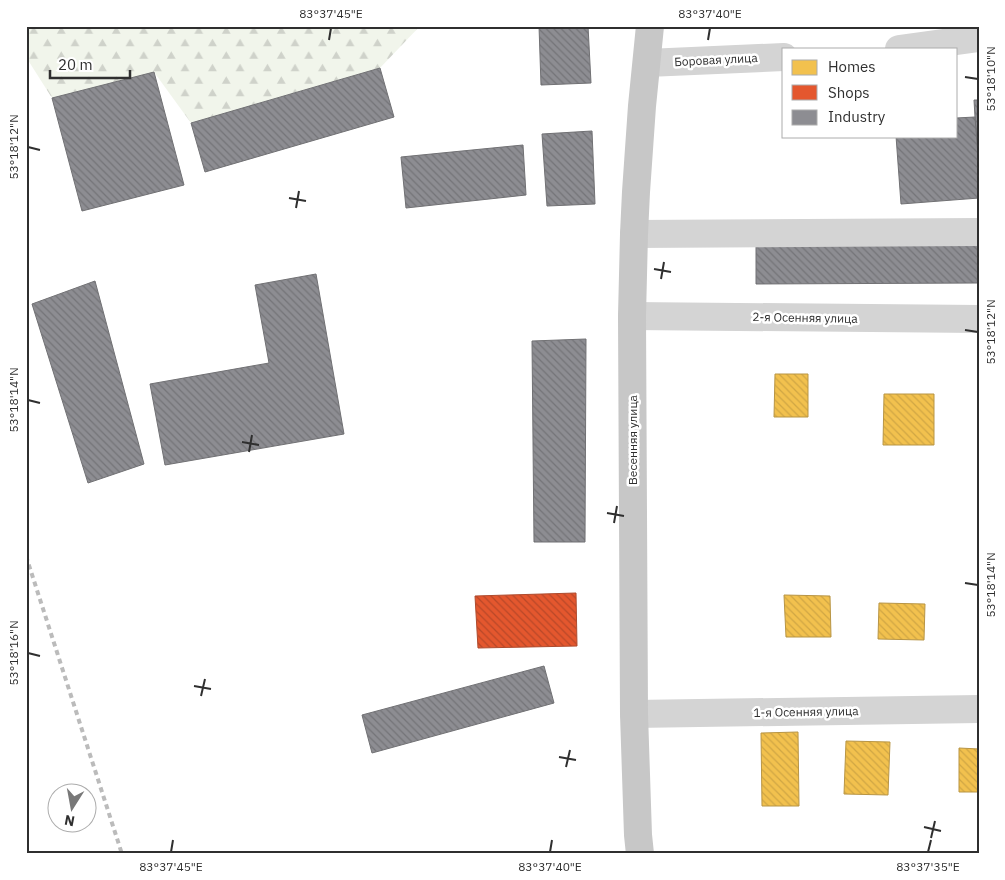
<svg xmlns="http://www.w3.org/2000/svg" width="1005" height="880" viewBox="0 0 1005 880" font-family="'IBM Plex Sans',sans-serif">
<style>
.forest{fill:url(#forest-firs)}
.homes{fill:url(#homes-back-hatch);stroke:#b89545}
.shops{fill:url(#shops-back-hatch);stroke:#ae4b2e}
.industry{fill:url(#industry-back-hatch);stroke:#717174}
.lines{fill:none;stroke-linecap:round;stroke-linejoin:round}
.minor{stroke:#d4d4d4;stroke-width:28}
.major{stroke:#c7c7c7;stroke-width:28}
.rail{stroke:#bbb;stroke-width:4;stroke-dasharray:5 4;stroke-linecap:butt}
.ticks{fill:none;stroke:#2f2f2f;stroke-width:2}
.labels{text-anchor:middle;stroke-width:5;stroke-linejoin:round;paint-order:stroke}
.street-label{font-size:12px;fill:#2f2f2f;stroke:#fff}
.neatline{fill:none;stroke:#2f2f2f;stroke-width:2}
.ticks-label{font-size:12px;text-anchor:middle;fill:#2f2f2f}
</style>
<defs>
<pattern id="forest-firs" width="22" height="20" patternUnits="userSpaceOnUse" patternTransform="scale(1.25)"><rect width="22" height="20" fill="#f1f5eb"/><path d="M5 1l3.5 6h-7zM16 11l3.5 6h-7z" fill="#cfd2ca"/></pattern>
<pattern id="homes-back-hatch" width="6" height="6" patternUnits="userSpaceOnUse" patternTransform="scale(1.25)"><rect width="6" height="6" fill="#f2c14e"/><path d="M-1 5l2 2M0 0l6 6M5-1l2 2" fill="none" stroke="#d0a644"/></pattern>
<pattern id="shops-back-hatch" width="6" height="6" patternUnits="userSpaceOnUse" patternTransform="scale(1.25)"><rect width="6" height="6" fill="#e4572e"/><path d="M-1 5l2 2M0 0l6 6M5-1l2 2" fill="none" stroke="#b94828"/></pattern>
<pattern id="industry-back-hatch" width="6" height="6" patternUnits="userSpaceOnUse" patternTransform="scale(1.25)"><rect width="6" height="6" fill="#8d8d92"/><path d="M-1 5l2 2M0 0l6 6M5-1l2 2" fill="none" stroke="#747478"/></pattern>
</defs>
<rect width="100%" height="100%" fill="#fff"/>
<path class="forest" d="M26 26H420L380 68 191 123 154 72 52 98 26 57Z"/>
<g class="homes">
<path d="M775 374H808V417H774Z"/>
<path d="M884 394H934V445H883Z"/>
<path d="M784 595 830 596 831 637H786Z"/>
<path d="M879 603 925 604 924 640 878 639Z"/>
<path d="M798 732 799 806H762L761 733Z"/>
<path d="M846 741 890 742 888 795 844 794Z"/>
<path d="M959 748 979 749V792H959Z"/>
</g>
<path class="shops" d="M576 593 577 646 478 648 475 596Z"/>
<g class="industry">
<path d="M539 26H588L591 83 541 85Z"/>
<path d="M380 68 394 117 205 172 191 123Z"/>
<path d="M154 72 184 185 82 211 52 98Z"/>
<path d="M974 100H979V168L975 117Z"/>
<path d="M975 117 979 168V198L901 204 896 136H956V118Z"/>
<path d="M592 131 595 204 547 206 542 134Z"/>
<path d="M523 145 526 195 406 208 401 157Z"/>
<path d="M979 245V283L756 284V246Z"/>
<path d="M316 274 344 434 165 465 150 384 269 363 255 285Z"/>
<path d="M95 281 144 464 88 483 32 304Z"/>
<path d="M586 339 585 542H534L532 341Z"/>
<path d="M544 666 554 703 372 753 362 715Z"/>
</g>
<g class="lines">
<g class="minor">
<path d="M899 49 979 38"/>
<path d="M647 63 784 57"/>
<path d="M634 234 979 232"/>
<path d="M632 316 979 319"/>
<path d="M634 714 979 709"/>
</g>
<path class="major" d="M640 854 638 835 634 714 632 316 634 234 636 192 642 106 650 26"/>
<path class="rail" d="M26 556 122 854"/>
</g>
<path class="ticks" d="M329 40 331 28M708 40 710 28M965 77 978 79M28 147 40 150M289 198 306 201M296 208 299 191M654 269 671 272M661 279 664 262M965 330 978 332M28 400 40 403M242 442 259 445M249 452 252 435M607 513 624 516M614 523 617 506M965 583 978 585M28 653 40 656M194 686 211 689M201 696 205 679M559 757 576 760M566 767 570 750M924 827 941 831M931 838 935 821M171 852 173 840M550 852 552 840M928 852 931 840"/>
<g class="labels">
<g class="street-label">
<text transform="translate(716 60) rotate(-3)" y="4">Боровая улица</text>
<text transform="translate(805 318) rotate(1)" y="4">2-я Осенняя улица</text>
<text transform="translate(633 440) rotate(-90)" y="4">Весенняя улица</text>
<text transform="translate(806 712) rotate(-1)" y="4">1-я Осенняя улица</text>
</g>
</g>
<rect width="1005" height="880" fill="none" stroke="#ffffff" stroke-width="55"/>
<rect x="782" y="48" width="175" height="90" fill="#ffffff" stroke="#acacac"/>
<rect x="792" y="60" width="25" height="15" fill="#f2c14e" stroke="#acacac"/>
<text x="828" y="72" font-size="15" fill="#2f2f2f">Homes</text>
<rect x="792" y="85" width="25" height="15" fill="#e4572e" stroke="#acacac"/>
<text x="828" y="98" font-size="15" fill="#2f2f2f">Shops</text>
<rect x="792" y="110" width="25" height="15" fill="#8d8d92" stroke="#acacac"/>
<text x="828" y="122" font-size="15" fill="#2f2f2f">Industry</text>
<g transform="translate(72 808) rotate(191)"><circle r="24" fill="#ffffff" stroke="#acacac"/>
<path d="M0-4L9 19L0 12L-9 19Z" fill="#787878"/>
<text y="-8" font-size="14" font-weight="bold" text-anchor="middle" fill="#2f2f2f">N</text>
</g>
<path d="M50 70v8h80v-8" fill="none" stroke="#2f2f2f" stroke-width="2.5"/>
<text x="58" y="70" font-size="15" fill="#2f2f2f" stroke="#ffffff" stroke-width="4" paint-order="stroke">20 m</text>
<rect x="28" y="28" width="950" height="824" class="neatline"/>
<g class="ticks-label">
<text x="331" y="18">83°37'45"E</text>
<text x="710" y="18">83°37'40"E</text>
<text transform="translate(991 79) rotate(-90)" y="4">53°18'10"N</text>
<text transform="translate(14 147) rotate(-90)" y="4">53°18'12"N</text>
<text transform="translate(991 332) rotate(-90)" y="4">53°18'12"N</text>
<text transform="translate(14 400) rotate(-90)" y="4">53°18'14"N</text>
<text transform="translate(991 585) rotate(-90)" y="4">53°18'14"N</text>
<text transform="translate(14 653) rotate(-90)" y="4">53°18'16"N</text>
<text x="171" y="871">83°37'45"E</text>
<text x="550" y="871">83°37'40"E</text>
<text x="928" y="871">83°37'35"E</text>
</g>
</svg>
